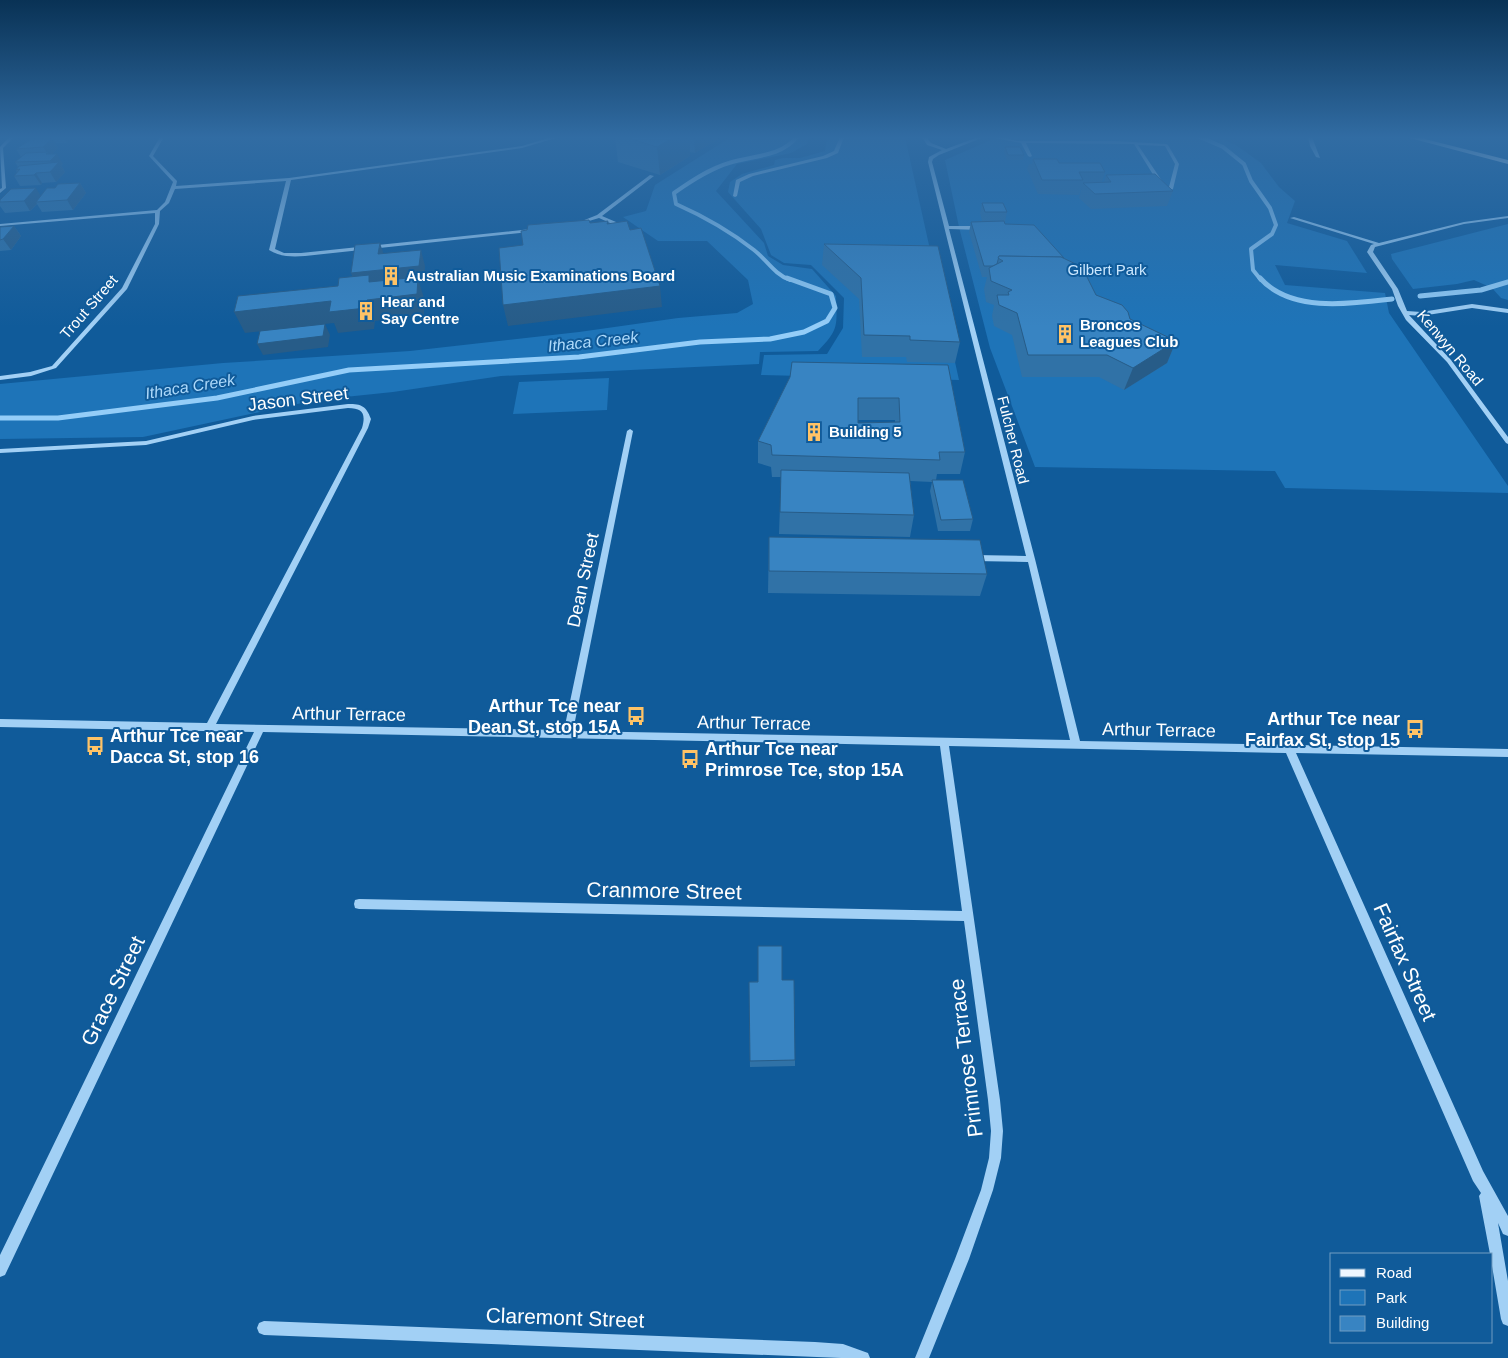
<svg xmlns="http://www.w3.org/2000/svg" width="1508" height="1358" viewBox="0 0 1508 1358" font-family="Arial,sans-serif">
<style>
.green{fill:#1e74b8}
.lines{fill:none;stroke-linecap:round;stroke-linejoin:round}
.stream-far1{stroke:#94cdf8;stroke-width:4}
.stream{stroke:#94cdf8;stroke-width:5}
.minor{fill:#a2d0f5;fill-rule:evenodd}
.major{fill:#f0f7ff;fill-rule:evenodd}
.wall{fill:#3072a7;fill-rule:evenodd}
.shaded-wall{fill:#275c88}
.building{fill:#3884c2;stroke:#275c88;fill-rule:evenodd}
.labels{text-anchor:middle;stroke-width:4;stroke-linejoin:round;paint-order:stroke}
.far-park-label{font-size:15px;fill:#cbe7fe;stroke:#105b9a}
.far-poi-label{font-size:15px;font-weight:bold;fill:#fff;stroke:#105b9a;text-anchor:start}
.far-street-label{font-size:15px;fill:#fff;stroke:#105b9a}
.far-water-label{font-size:16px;font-style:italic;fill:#aedafb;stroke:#105b9a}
.street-label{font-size:18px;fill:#fff;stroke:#105b9a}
.poi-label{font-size:18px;font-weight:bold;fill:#fff;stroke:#105b9a;text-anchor:end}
.near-street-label{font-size:21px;fill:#fff;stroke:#105b9a}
</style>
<rect width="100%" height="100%" fill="#105b9a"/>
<g class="green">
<path d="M731 137H809L807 144 791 153 737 164 716 191 764 243 768 256 783 265 812 269 836 296C837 326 839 329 818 351L760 352 759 364 501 376 393 392 316 400 143 437 0 439V384L223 363 410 351 579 332 678 318 737 313 753 304 748 280 707 241H658L623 217 646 211 655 185Z"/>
<path d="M827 137H905L959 380 761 375 764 355 827 354 843 328 844 298 811 265 784 263 771 255 761 229 728 192 730 182 742 174 774 165 775 160 783 158H800L825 151Z"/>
<path d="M998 137H1217L1236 145 1261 163 1279 187 1295 201 1287 223 1347 241 1367 273 1275 265 1285 285 1385 293 1389 313 1508 486V493L1285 488 1275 471 1035 467 990 348 959 227 945 160Z"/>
<path d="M1508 224V300L1501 298 1492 288 1474 280 1457 284 1413 289 1392 259 1391 254Z"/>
<path d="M609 378 607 410 513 414 519 382Z"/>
</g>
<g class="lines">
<g class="stream-far1">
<path d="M1200 137 1223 147 1244 164 1251 181 1270 208 1276 225 1272 234 1251 249 1253 270 1261 280"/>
<path d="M790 280C774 274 767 260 754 250 731 232 703 216 676 204L674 193C691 181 709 169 729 163 753 155 779 158 797 137"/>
</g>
<g class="stream">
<path d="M1260 278C1291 313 1351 304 1392 299"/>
<path d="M1420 296 1481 290 1508 282"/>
<path d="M0 418H58L217 398 349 370 579 357 700 342 770 339 804 332 827 321 835 308 831 294 787 278"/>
</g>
<g class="minor">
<path d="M9 137H14L3 148 6 188 0 193V189L2 188 0 147Z"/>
<path d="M160 137H164L153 156 177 181 176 186 289 178 522 146 552 137H559L522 148 291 180 275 249 284 253H301L541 228V230L539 231 305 256C293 257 280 257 269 250L286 181 175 189 169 203 160 211 159 224 127 289 56 368 31 376 0 380V376L30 372 52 366 122 288 155 224V213L0 226V224L157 210 165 202 173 182 149 156Z"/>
<path d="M840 137H844L838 153 827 158 753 176 740 182 737 196 735 197 733 196 736 180 749 174 823 156 834 151Z"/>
<path d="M922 137H926L931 143 946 149 978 137H984L939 155 933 159 932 162 949 226H981L984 228 981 230 949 229 1035 559 1080 741 1508 749V757L1296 753 1483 1171 1508 1216V1236L1503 1234 1498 1223 1508 1281V1326L1503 1324 1501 1319 1492 1266V1254H1490L1479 1196 1481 1193 1473 1181 1286 753 949 746 1000 1100 1003 1131 1001 1158 993 1190 969 1259 929 1358H915L955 1259 981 1190 989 1158 991 1131 988 1100 964 921 359 909 355 908 354 904 355 900 359 899 962 911 940 746 263 732 5 1275 0 1277V1255L254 732 0 727V719L207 723 362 428C366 414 363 408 348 408L253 420 146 445 0 453V449L146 441 253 416 348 404C362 404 366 406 371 419L368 428 216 724 564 730 627 431 630 429 633 431 573 731 1070 740 1028 562 974 561 970 558 974 555 1026 556 928 162 929 157 942 150 927 145Z"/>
<path d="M991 137H1000L1017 141H1115L1166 144 1168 145 1179 164 1173 189 1171 190 1162 189 1134 144 1026 143 1032 156 1030 157 1028 156 1021 143ZM1138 145 1165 146 1175 164 1169 187H1166Z"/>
<path d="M1308 137H1312L1320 158 1316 157 1310 146Z"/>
<path d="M650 175 654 176 602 216 623 225V227H619L599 218 579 224 577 223 597 215Z"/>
<path d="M1508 216V218L1464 224 1375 247 1373 252 1398 289 1407 311 1421 312 1472 304 1508 309V313L1472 308 1421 316 1409 315 1451 360 1508 437V444L1506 443 1447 362 1406 320 1398 306 1392 289 1367 252 1371 245 1374 244 1290 218 1294 217 1379 243 1464 222Z"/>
<path d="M264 1321 815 1342 843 1344 868 1353 870 1358H841L264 1335 259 1333 257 1328 259 1323Z"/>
</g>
<path class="major" d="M1406 137H1417L1508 160V164Z"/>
</g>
<g class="wall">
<path d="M44 137H97L70 139 67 143H55L58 148 52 154 63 164 61 165 65 172 56 182 42 183 41 185 20 186 14 176 17 173 16 170 18 167 15 162 21 157 16 149 42 139Z"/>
<path d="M615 137H721L695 153 690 152V156L660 175 618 162Z"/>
<path d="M1005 147 1024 155 1023 160H1007L1004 152Z"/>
<path d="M1033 159 1105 172 1102 182H1104L1106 175 1173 191 1167 206 1091 209 1079 198 1082 186 1079 195 1038 194 1027 169 1029 164H1032Z"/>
<path d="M80 183 86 193 73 210 42 212 37 204 30 211 5 213 0 206V200L41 196 55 188Z"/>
<path d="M982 203 1007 212 1005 222V224L1096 295 1130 319 1176 341 1167 363 1124 390 1099 377H1022L1012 335 994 326 992 316 994 305 986 302 984 289 987 277H982L969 232 971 222 982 221 980 213Z"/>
<path d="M14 226 21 236 11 250 0 251V227Z"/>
<path d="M824 244 960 342 955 363 907 362 906 357H862L859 299 822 265Z"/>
<path d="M948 365 965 452 960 474H937L936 480 973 519 970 531H938L930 491 932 482 910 481 914 515 910 537 779 534 781 477H772L771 467 758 463V441L790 377ZM858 420H895V422L858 423Z"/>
<path d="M769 537 987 574 980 596 768 593Z"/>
<path d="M782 980 795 1060V1066L750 1067 749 982Z"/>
</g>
<g class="shaded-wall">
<path d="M65 137H68L70 139 67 143 64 138Z"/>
<path d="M674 137H690V156L660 175 657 147Z"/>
<path d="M694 137H721L695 153Z"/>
<path d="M52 139 58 148 51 155 57 154 63 164 61 165 65 172 56 182 50 172 54 168 46 154 47 153 43 147Z"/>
<path d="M36 173 42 183 41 185 34 175Z"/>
<path d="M80 183 86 193 73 210 67 200Z"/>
<path d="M36 188 42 198 36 202 37 204 30 211 24 201Z"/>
<path d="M14 226 21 236 11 250 3 239Z"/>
<path d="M380 243 385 258 421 250 425 266 424 282H419L424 298V315L375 321 374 329 338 333 334 323 325 324 330 335 328 347 263 355 257 344 325 324 245 333 234 312 357 289 351 273 378 254Z"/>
<path d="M660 286 662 307 508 326 503 305Z"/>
<path d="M1176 341 1167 363 1124 390 1133 368Z"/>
</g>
<g class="building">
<path d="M44 137H65L42 139Z"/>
<path d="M625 137H674L657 147Z"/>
<path d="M52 139 43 147 16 149 30 140Z"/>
<path d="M1005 147H1020L1024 155H1008Z"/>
<path d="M49 152 46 154H57L50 161 15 162 26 153Z"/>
<path d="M1033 159H1057L1059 163H1100L1105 172H1079L1083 180H1042Z"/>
<path d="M59 162 50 172 36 173 34 175 14 176 20 169 16 170 19 166Z"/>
<path d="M1155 174 1173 191 1095 194 1083 183 1111 182 1106 175Z"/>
<path d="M80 183 67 200 36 202 47 188H55L58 184Z"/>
<path d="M36 188 24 201 0 202V200L11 189Z"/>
<path d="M982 203H1003L1007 212H985Z"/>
<path d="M589 220 590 223 608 221 607 224 627 221 630 230 641 228 660 286 503 305 499 248 523 245 521 231 527 230 528 225Z"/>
<path d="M1004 221 1005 224 1034 225 1064 258 1061 257 999 256 997 264 993 266H984L971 222Z"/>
<path d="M14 226 3 239 0 240V227Z"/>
<path d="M380 243 378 254 421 250 419 266 351 273 355 245Z"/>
<path d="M824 244 938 246 960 342 910 340V336L864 335 861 278Z"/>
<path d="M999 256 1061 257 1082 267 1096 295 1122 305 1128 312 1130 319 1176 341 1133 368 1107 355H1028L1017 313 999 305 997 295H1009L1008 292 1012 290 991 281 989 268 1003 261 998 258Z"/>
<path d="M369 275V282L418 277 417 294 367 300 366 308 329 312 331 301 234 312 238 296 338 286 339 278Z"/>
<path d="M325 324 323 336 257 344 260 331Z"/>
<path d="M792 362 948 365 965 452H939L940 460 772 455 771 445 758 441 790 377ZM858 398H899L900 422 858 423Z"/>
<path d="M781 470 909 473 914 515 780 512Z"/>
<path d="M932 480H963L973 519 941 520Z"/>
<path d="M769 537 980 540 987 574 769 571Z"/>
<path d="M758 946H782V980H794L795 1060 750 1061 749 982H758Z"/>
</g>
<linearGradient id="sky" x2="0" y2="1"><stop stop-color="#093255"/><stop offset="0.42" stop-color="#316ca3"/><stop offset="1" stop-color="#316ca3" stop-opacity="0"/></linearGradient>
<rect width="1508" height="327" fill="url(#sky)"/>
<defs>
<g id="building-bare" transform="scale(1.5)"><path d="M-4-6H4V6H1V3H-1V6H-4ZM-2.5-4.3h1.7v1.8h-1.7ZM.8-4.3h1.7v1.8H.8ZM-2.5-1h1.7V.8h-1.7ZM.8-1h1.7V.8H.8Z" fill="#ffc366" stroke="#105b9a" stroke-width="2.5" paint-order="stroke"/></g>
<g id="bus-bare" transform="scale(1.5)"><path d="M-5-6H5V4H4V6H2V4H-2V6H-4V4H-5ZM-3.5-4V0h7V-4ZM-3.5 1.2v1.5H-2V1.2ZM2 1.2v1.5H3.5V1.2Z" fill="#ffc366" stroke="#105b9a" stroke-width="2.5" paint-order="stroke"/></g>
</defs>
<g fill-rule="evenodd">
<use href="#building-bare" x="391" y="276"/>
<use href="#building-bare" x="366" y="311"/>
<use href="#building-bare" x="1065" y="334"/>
<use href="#building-bare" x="814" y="432"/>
<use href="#bus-bare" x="636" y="716"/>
<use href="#bus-bare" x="1415" y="729"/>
<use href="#bus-bare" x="95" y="746"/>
<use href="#bus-bare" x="690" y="759"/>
</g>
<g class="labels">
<g class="far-park-label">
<text x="1107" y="275">Gilbert Park</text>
</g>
<g class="far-poi-label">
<text x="406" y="281">Australian Music Examinations Board</text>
<text x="381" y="307">Hear and<tspan x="381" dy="17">Say Centre</tspan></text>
<text x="1080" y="330">Broncos<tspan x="1080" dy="17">Leagues Club</tspan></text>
<text x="829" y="437">Building 5</text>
</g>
<g class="far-street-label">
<text transform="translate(89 307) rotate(-49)" y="5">Trout Street</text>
<text transform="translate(1450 348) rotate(50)" y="5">Kenwyn Road</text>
<text transform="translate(1013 440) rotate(76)" y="5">Fulcher Road</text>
</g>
<g class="far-water-label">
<text transform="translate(593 341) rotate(-6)" y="6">Ithaca Creek</text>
<text transform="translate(190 386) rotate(-9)" y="6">Ithaca Creek</text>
</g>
<g class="street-label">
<text transform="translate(298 399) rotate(-7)" y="6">Jason Street</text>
<text transform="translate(583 580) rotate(-78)" y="6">Dean Street</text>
<text transform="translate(349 714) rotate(1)" y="6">Arthur Terrace</text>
<text transform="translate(754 723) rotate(1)" y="6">Arthur Terrace</text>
<text transform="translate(1159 730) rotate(1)" y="6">Arthur Terrace</text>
</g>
<g class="poi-label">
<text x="621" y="712">Arthur Tce near<tspan x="621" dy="21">Dean St, stop 15A</tspan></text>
<text x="1400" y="725">Arthur Tce near<tspan x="1400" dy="21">Fairfax St, stop 15</tspan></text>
<text x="110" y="742" text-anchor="start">Arthur Tce near<tspan x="110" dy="21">Dacca St, stop 16</tspan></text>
<text x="705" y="755" text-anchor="start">Arthur Tce near<tspan x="705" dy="21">Primrose Tce, stop 15A</tspan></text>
</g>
<g class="near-street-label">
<text transform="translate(664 891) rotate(1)" y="7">Cranmore Street</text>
<text transform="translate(1405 962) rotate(66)" y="7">Fairfax Street</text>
<text transform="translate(113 991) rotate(-64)" y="7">Grace Street</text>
<text transform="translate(966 1058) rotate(-97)" y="7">Primrose Terrace</text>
<text transform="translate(565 1318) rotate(2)" y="7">Claremont Street</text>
</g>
</g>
<rect x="1330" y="1253" width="162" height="90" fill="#105b9a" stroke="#709dc2"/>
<rect x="1340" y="1269" width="25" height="8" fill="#f0f7ff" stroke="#709dc2"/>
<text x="1376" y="1278" font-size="15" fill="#ffffff">Road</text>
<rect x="1340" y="1290" width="25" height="15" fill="#1e74b8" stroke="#709dc2"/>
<text x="1376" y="1303" font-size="15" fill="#ffffff">Park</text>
<rect x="1340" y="1316" width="25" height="15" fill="#3884c2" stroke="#709dc2"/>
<text x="1376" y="1328" font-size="15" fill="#ffffff">Building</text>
</svg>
